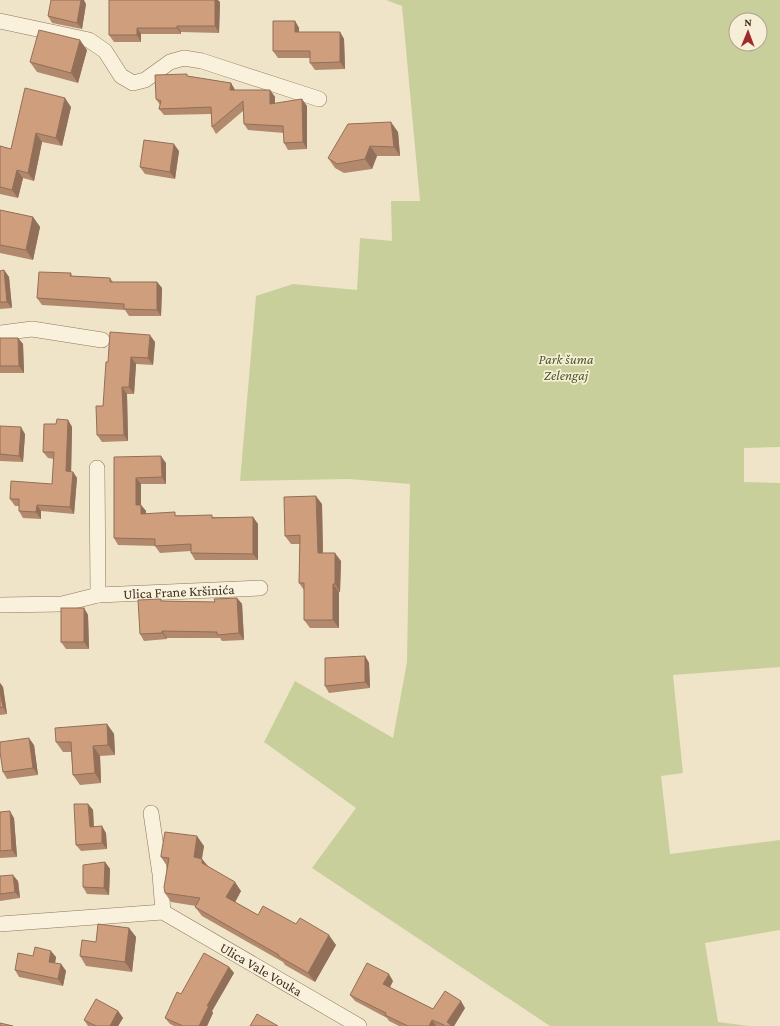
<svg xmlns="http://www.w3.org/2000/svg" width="780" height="1026" viewBox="0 0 780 1026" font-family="'Crimson Pro',serif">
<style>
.green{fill:#c9cf9b;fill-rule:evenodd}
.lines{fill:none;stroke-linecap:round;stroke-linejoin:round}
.minor-casing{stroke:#8d765c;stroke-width:16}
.minor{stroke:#faf1dc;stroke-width:15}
.wall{fill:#b2896c}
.shaded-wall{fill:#916f58}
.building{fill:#cf9f7d;stroke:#916f58}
.labels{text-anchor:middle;stroke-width:3.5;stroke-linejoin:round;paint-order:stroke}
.park-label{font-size:14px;font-style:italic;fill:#4d5a26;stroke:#f7eed8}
.street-label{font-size:14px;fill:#3d2e20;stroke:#f7eed8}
</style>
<rect width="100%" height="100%" fill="#f0e4c8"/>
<path class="green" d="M386 0H780V447L744 448V482L780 483V667L673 675 683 773 661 776 670 854 780 840V930L705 943 718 1022 749 1026H550L312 868 356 808 264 742 295 681 393 738 407 662 410 484 349 479 240 481 256 296 293 284 357 290 360 238 392 241 391 201H420L402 6ZM736 20H760V44H736Z"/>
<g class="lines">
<g class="minor-casing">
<g id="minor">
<path d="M0 21 89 40 105 51 121 76 133 83 145 80 170 62 184 58 202 61 319 99"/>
<path d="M0 333 32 329 102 340"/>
<path id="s1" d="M98 595 260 588"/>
<path d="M0 605 62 604 98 595 97 468"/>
<path d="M151 813 160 874 163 912"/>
<path id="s2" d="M0 924 163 912 359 1026"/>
</g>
</g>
<use href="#minor" class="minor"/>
</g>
<g class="wall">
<path d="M220 2 219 33 181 32V34H141V42H114L109 35Z"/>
<path d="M86 4 82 29 52 23 48 16Z"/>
<path d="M295 21 299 28V32H340L344 39 345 69 315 70 310 63V58H278L273 51Z"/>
<path d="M87 50 78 83 37 72 30 62Z"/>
<path d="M188 76 231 83 235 90H270L275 97V104L307 106V149L288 150 284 143V133L248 130 244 124 243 111 216 134 212 127 211 114 164 115 159 109 160 105 156 99Z"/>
<path d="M71 107 62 146 42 142 34 181 23 178 18 198 0 194V146L11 149Z"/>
<path d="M398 132 400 156H377L372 169 344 173 335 168 328 158Z"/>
<path d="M179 151 175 179 145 174 140 167Z"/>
<path d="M0 210 33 217 40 227 33 260 0 253Z"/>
<path d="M4 270 9 277 12 308 0 309V271Z"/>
<path d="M71 273 72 276 110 278 113 282H157L162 288 161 316H129L125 310 42 305 37 298Z"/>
<path d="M0 338H18L23 344 24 373H0Z"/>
<path d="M155 342 153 365 136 364 134 394H127L128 441 102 442 97 435 103 406 108 362Z"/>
<path d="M68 420 72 427 71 472H73L77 478 74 514 41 511V519L23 518 19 511V506H15L10 499 52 484 54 459 48 458 43 452 56 424Z"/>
<path d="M0 426 25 434 23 462 0 461Z"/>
<path d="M114 457 166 463V484H141V505L146 511V514L214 517H253L258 524V560H195L191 553V551L160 553 155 546 118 545 114 538Z"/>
<path d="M322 504 323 553 341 561 340 592H339V628H310L304 620V590L299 583 300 544H291L285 536Z"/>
<path d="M237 598 242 604 244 640 222 641 220 638H167V639L144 641 140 634 162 601 215 602Z"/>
<path d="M84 608 88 615 89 649H66L61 642Z"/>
<path d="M365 656 369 663 370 688 329 693 325 686Z"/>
<path d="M0 683 3 687 7 714 0 715Z"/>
<path d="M107 724 114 734 115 755 100 756 101 783 80 785 73 775 71 752H63L56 742Z"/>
<path d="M34 745 38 775 7 779 3 772Z"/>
<path d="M88 804 93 810 94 827 106 833 107 849 81 851 76 845Z"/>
<path d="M0 812 14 818 17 857 0 858Z"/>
<path d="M204 846 202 859 208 866 241 891 235 902 258 915 296 924 336 945 315 982 285 965 283 962 202 916 195 907 196 906 171 902 165 893 167 866 161 857Z"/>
<path d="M105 862 110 869 109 895 87 894 83 887Z"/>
<path d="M0 876 18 881 20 898 0 901Z"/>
<path d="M129 928 136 937 132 972 86 966 80 956 96 942Z"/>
<path d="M33 956 56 957 55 963 61 964 66 971 63 986 19 977 15 970Z"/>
<path d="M229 967 234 973 212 1011 213 1013 207 1026H174L170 1024 165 1018 181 994Z"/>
<path d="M393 981 390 987 433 1009 465 1008 454 1026H399L389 1021 387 1018 355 1001 350 995Z"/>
<path d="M118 1011 123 1018 118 1026H88L84 1020Z"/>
</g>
<g class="shaded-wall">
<path d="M81 0H84L86 4 82 29 77 23Z"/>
<path d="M215 0H218L220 2 219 33 215 26Z"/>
<path d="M295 21 299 28V39L295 32Z"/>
<path d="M177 26 181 32V34L177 28Z"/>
<path d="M137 28 141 34V42L137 35Z"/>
<path d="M340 32 344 39 345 69 340 62Z"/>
<path d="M80 40 87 50 78 83 71 73Z"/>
<path d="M231 83 235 90 234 97 230 90Z"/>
<path d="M270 90 275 97V111L270 104Z"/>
<path d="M65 98 71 107 62 146 56 138Z"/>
<path d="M302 99 307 106V149L303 142Z"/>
<path d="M391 122 398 132 400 156 394 147Z"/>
<path d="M36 133 42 142 34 181 28 173Z"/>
<path d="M174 144 179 151 175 179 170 172Z"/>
<path d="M370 146 377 156 372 169 365 159Z"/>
<path d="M17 170 23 178 18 198 12 190Z"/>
<path d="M33 217 40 227 33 260 26 250Z"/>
<path d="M4 270 9 277 12 308 7 302Z"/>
<path d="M157 282 162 288 161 316 157 310Z"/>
<path d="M150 335 155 342 153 365 148 358Z"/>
<path d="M18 338 23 344 24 373 19 366Z"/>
<path d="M131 357 136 364 134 394 129 387Z"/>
<path d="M122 387 127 394 128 441 124 435Z"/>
<path d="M68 420 72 427 71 478 66 471Z"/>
<path d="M21 427 25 434 23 462 19 456Z"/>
<path d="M161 456 166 463V484L162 477Z"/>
<path d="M73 472 77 478 74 514 70 507Z"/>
<path d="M136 478 141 484V511L136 505Z"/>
<path d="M316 496 322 504 323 561 318 553Z"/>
<path d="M37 505 41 511V519L36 512Z"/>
<path d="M141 505 146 511 145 521 141 514Z"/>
<path d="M253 517 258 524V560L253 554Z"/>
<path d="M335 553 341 561 340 592 335 584Z"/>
<path d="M333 584 339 592V628L333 620Z"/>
<path d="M237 598 242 604 244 640 239 633Z"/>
<path d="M84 608 88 615 89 649 84 642Z"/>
<path d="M162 631 167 638V639L162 633Z"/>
<path d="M365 656 369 663 370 688 365 682Z"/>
<path d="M0 683 3 687 7 714 3 707 0 691Z"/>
<path d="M107 724 114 734 115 755 108 745Z"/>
<path d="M29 738 34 745 38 775 33 768Z"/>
<path d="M93 746 100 756 101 783 95 773Z"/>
<path d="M88 804 93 810 94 834 90 827Z"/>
<path d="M10 811 14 818 17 857 12 850Z"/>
<path d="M102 826 106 833 107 849 102 843Z"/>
<path d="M197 836 204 846 200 867 194 857Z"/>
<path d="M202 859 209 868 202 863Z"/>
<path d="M105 862 110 869 109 895 104 888Z"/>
<path d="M13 875 18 881 20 898 15 892Z"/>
<path d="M235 882 241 891 233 906 226 897Z"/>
<path d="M129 928 136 937 132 972 125 962Z"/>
<path d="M329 935 336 945 315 982 308 973Z"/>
<path d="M51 951 56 957 54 969 49 962Z"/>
<path d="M61 964 66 971 63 986 58 979Z"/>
<path d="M229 967 234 973 212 1011 213 1013 207 1026H199L207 1006Z"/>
<path d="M389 974 393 981 388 991 383 984Z"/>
<path d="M461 1001 465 1008 454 1026H450L447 1022Z"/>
<path d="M118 1011 123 1018 118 1026H110Z"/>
<path d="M432 1020 436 1026H429Z"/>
</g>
<g class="building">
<path d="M51 0H81L77 23 48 16Z"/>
<path d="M109 0H215V26H177V28H137V35H109Z"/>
<path d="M273 21H295V32H340V62L310 63V51H273Z"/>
<path d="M39 30 80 40 71 73 30 62Z"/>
<path d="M187 74V76L231 83 230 90H270V104L302 99 303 142 284 143 283 126 244 124 243 101 212 127 211 107 159 109 161 101 156 99 155 75Z"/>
<path d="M25 88 65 98 56 138 36 133 28 173 17 170 12 190 0 187V146L11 149Z"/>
<path d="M391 122 394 147 370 146 365 159 337 164 328 158 348 124Z"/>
<path d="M144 140 174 144 170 172 140 167Z"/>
<path d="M0 210 33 217 26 250 0 245Z"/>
<path d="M4 270 7 302H0V271Z"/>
<path d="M39 272 71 273 70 276 110 278V282H157V310L124 309V304L37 298Z"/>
<path d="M110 332 150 335 148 358 131 357 129 387H122L124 435H97L96 406H103L106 362H108Z"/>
<path d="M0 338H18L19 366H0Z"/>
<path d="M57 419 68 420 66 471 73 472 70 507 37 505 36 512 19 511V499H10L11 481 52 484 54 452H43L44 424H56Z"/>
<path d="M0 426 21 427 19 456 0 454Z"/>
<path d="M161 456 162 477 136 478V505H141V514L175 512V516L212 515V518L253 517V554L191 553V544L155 546V539L114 538V457Z"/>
<path d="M316 496 318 553H335V584H333V620H304V583H299L300 535 285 536 284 497Z"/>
<path d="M237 598 239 633 217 635V632L162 631V633L140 634 138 600 161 599V601L215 602 214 599Z"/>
<rect x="61" y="608" width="23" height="34"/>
<path d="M365 656V682L325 686V658Z"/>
<path d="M0 691 3 707 0 708Z"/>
<path d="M107 724 108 745 93 746 95 773 73 775 71 742H56L55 728Z"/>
<path d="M29 738 33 768 3 772 0 752V742Z"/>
<path d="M74 804H88L90 827 102 826V843L76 845Z"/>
<path d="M10 811 12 850 0 851V812Z"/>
<path d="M165 832 197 836 194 857 202 859V863L235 882 226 897 258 915 263 906 296 924 300 918 329 935 308 973 278 956 279 955 195 907 200 898 165 893 164 887 169 858 161 857V855Z"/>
<path d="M105 862 104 888 83 887V865Z"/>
<path d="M13 875 15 892 0 894V876Z"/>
<path d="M98 924 129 928 125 962 80 956 82 940 96 942Z"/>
<path d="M35 947 51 951 49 962 61 964 58 979 15 970 18 953 33 956Z"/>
<path d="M204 953 229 967 207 1006H209L199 1026H183L165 1018 177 992 181 994Z"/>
<path d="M367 963 389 974 383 984 433 1009 445 991 461 1001 447 1022 452 1026H443L444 1025 432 1020 429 1026H408L385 1015 386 1013 350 995Z"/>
<path d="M96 999 118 1011 110 1026H96L84 1020Z"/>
<path d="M257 1014 278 1026H250Z"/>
<path d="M0 1023 13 1026H0Z"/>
</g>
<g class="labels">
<g class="park-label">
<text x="566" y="364">Park šuma<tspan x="566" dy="16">Zelengaj</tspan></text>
</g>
<g class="street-label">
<text dy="5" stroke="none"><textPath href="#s1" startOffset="81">Ulica Frane Kršinića</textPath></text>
<text dy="5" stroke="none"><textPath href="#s2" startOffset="277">Ulica Vale Vouka</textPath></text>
</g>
</g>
<g transform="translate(748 32) rotate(1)"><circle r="19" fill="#f7eed8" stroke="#ada18e"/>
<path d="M0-3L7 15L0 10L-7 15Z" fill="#9e2a2b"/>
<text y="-6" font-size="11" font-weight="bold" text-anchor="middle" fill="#3d2e20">N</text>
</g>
</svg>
